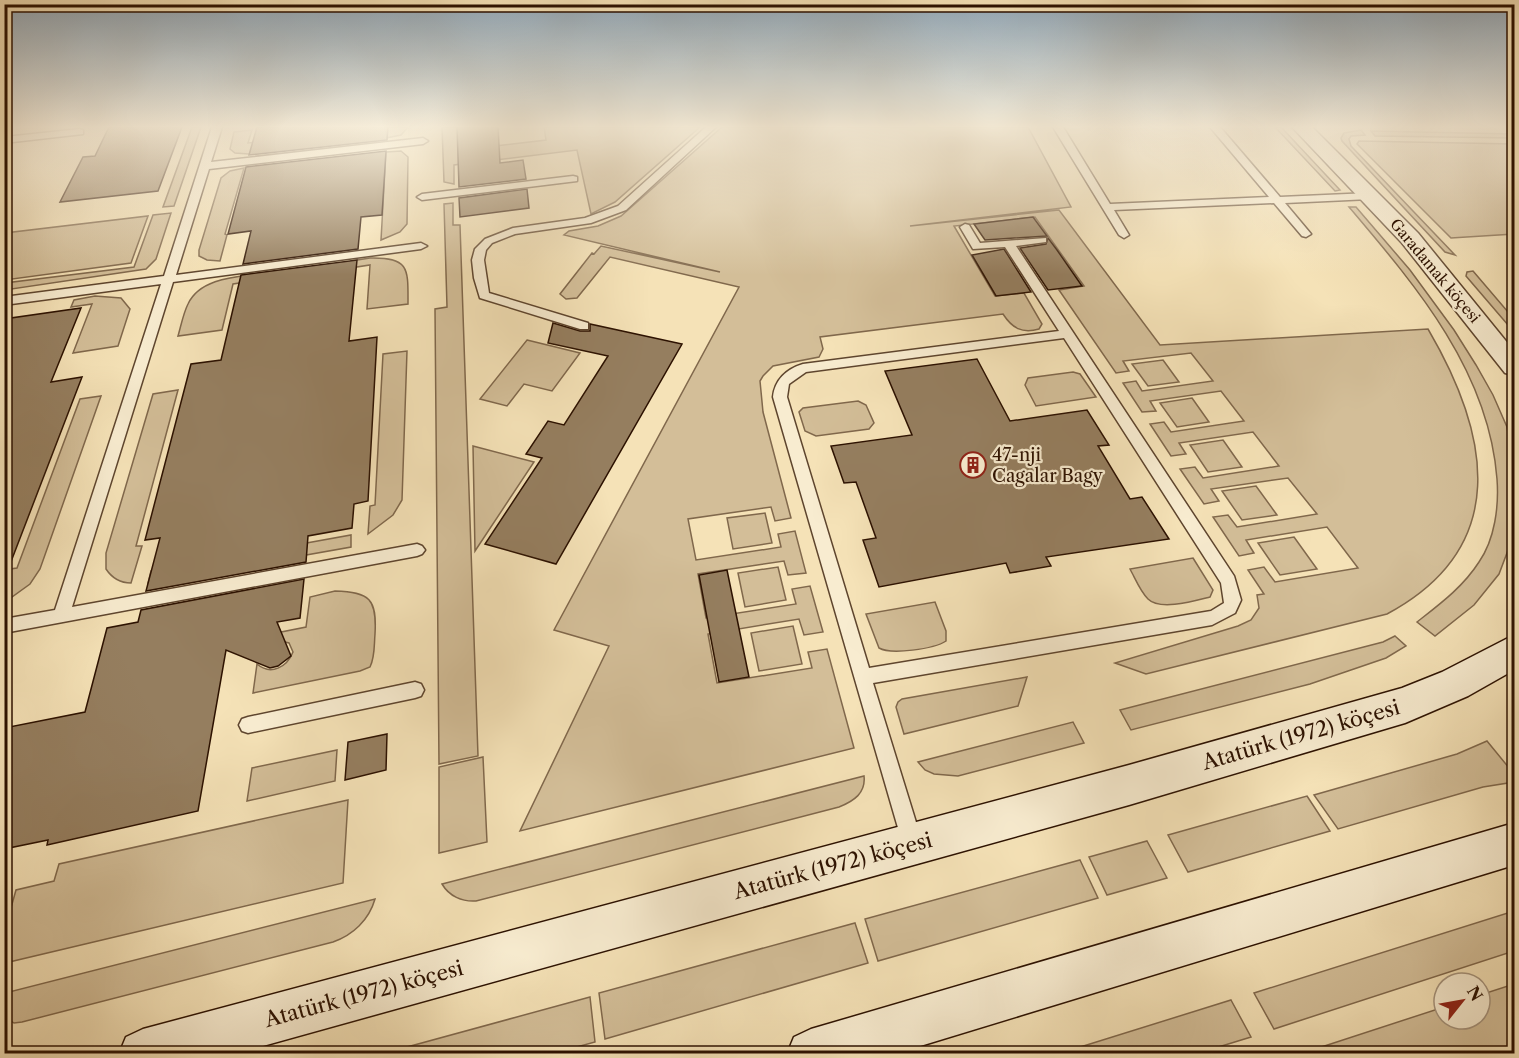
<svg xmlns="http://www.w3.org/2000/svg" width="1519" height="1058" viewBox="0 0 1519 1058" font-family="'Libre Caslon Text',serif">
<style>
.green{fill:#d3be98;stroke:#80684c;stroke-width:1.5}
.building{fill:#957e5f;stroke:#2c1100;stroke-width:1.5}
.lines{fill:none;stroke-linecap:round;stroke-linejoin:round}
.service-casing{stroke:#5e452e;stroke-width:3}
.minor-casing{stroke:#5e452e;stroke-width:3}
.secondary-casing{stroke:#2c1100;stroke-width:3}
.service{fill:#f8ecd0;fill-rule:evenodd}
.minor{fill:#f8ecd0;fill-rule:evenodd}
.secondary{fill:#f8ecd0;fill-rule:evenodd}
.labels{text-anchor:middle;stroke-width:4.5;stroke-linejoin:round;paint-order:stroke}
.far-street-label{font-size:15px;fill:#2c1100;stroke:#f8ecd0}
.poi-label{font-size:18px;fill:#2c1100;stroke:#f8ecd0;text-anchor:start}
.near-street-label{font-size:21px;fill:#2c1100;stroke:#f8ecd0}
</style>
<rect width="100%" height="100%" fill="#f5e2b7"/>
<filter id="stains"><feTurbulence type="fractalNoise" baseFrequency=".00333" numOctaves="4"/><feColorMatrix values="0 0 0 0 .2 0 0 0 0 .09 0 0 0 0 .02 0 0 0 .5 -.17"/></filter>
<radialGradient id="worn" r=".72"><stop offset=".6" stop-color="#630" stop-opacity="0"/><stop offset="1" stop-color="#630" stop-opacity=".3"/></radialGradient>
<g class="green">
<path d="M192 127H201L174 206 163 207Z"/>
<path d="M390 127H408L401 135 381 139 249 154 235 153 230 149 234 132 252 130 248 143Z"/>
<path d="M442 127H468L470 149 546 140 544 127H700L615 202 591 214 577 150 454 165V184L444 182Z"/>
<path d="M722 127H1028L1071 207 910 226 1059 210 1160 345 1428 329C1490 435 1512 547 1387 614L1146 674 1115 663 1238 626 1251 620 1259 608 1257 595 1264 594 1248 570 1264 567 1275 582 1358 568 1327 527 1246 540 1254 553 1239 556 1213 517 1228 515 1237 527 1317 514 1288 478 1211 489 1219 501 1204 504 1180 469 1195 467 1203 478 1279 466 1253 432 1179 443 1186 454 1171 456 1150 424 1164 422 1171 432 1244 421 1221 391 1150 401 1156 411 1142 412 1123 383 1136 381 1142 391 1213 381 1191 353 1123 361 1129 371 1116 373 1059 290 1084 286 1035 217 954 226 995 296 1024 293 1042 324 1039 329C1022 334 1012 328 1003 314L820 337 823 349 819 357 773 366 763 376 760 381 763 412 791 518 775 521 771 507 688 519 696 560 781 547 778 534 795 531 806 573 788 575 784 561 698 574 706 618 796 604 792 589 810 586 823 632 804 635 799 619 708 634 717 683 812 668 808 652 827 649 854 748 520 831 609 646 554 630 739 287 610 257 577 298 566 299 560 294 592 253 594 254 601 246 720 272 564 235 569 231 598 226 621 216Z"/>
<path d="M1275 127H1281L1340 190 1335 191Z"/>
<path d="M1361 130 1365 135 1351 136 1349 139 1351 146 1455 255 1445 252 1342 141 1341 138 1344 133Z"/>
<path d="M1371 131 1514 134V138L1375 136Z"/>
<path d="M1359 141 1514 144V234L1451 238 1357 144Z"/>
<path d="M401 151 408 157 407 224 400 232 381 240 386 152Z"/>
<path d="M244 168 225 234 227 235 220 261 207 260 199 256V250L221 178 230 171Z"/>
<path d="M453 203V225H460L478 756 439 764 435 309 447 307 444 204Z"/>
<path d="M1349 207H1356L1410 270 1454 330 1476 365 1493 395 1507 427 1514 465 1513 537 1499 574 1474 605 1435 636 1417 622C1440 604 1463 587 1479 562 1495 539 1499 506 1497 479 1489 371 1416 286 1349 207Z"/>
<path d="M171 213 156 259 146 269 5 290V283L134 267 153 215Z"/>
<path d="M148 216 131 263 5 280V233Z"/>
<path d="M370 258C410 257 408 269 408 304L367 309 370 265 350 268 351 261Z"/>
<path d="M1473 271 1514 319V332L1466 276 1467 272Z"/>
<path d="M255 274 253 281 233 284 222 330 178 336C181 326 183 314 188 304 199 280 232 277 255 274Z"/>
<path d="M95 296 121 298 130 309 118 346 73 353 92 304 71 307 74 300Z"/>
<path d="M527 340 580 353 552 391 524 384 507 406 480 399Z"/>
<path d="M407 351 402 500 393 515 368 534 370 506 375 505 383 354Z"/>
<path d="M1163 360 1179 382 1148 386 1132 364Z"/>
<path d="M1073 372 1080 374 1096 397 1036 406 1025 385 1028 378Z"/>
<path d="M178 390 136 546H142L131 583C121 583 112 578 106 569V553L153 394Z"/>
<path d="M101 396 40 569 30 584 5 602V583L10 569 17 568 80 399Z"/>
<path d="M1192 398 1209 422 1177 427 1160 403Z"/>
<path d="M858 401 866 405 874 423 869 429 816 436 805 431 799 412 803 408Z"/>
<path d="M1223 440 1242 467 1208 472 1190 445Z"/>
<path d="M473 446 534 462 475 551Z"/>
<path d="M1256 486 1277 515 1242 520 1222 491Z"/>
<path d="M765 513 772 543 733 549 727 518Z"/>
<path d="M351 535V547L148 583 151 571Z"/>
<path d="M1294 537 1317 569 1280 575 1258 543Z"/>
<path d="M1193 558 1213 590 1210 597C1194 601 1160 611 1148 599 1140 591 1135 578 1130 569Z"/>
<path d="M778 567 786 600 745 607 738 573Z"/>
<path d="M335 591C370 592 377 599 375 634 374 646 375 657 370 667L360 671 253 693 257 664C271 676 287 667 293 652L289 643 261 636 306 627 310 597Z"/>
<path d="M935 602 946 631V641C934 649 891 655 879 648L866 614Z"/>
<path d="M793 626 802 664 759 671 751 633Z"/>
<path d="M1395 636 1406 646 1386 658 1310 684 1131 730 1120 710 1383 642Z"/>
<path d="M1027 677 1018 706 904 734 896 707 898 702 902 699Z"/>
<path d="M1073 722 1084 743 958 776 934 774 925 770 918 762Z"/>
<path d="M1487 741 1514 774V782L1483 787 1338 829 1314 795 1457 754Z"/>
<path d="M337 750 335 781 247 801 252 768Z"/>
<path d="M483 757 487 842 439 853V767Z"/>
<path d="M864 776C866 793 854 801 839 807L476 901C462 902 449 896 442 884Z"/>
<path d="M1307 796 1330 831 1188 872 1168 835Z"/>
<path d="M348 800 343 883 5 963V929L16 890 54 881 59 864Z"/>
<path d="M1147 841 1167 878 1107 895 1089 857Z"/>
<path d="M1080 860 1098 898 878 961 865 919Z"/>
<path d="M375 899C369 920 353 935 333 942L22 1022 14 1023 5 1017V993Z"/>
<path d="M1514 911V951L1274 1029 1254 993Z"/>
<path d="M855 923 868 963 605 1039 599 993Z"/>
<path d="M1514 984V1053H1303L1444 1007V1019H1480V995Z"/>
<path d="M590 997 595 1042 555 1053H385Z"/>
<path d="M1231 1000 1251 1037 1199 1053H1061Z"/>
</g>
<g class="building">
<path d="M109 127H182L158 191 60 202 83 157 95 156Z"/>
<path d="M257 127H388L387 140 249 155Z"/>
<path d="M457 127H498L500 163 523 160 526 179 459 187Z"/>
<path d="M386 151 382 215 361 217 358 249 243 264 251 231 228 234 246 167Z"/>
<path d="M527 189 529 208 460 217 459 198Z"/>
<path d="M1033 217 1047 236 985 240 974 224Z"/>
<path d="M1048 238 1057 250 1082 286 1048 290 1020 248 1046 244Z"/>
<path d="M1004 249 1031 292 996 296 972 255Z"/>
<path d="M357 260 349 341 377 337 368 501 354 504 352 528 308 536 306 562 146 591 160 538 145 540 191 364 221 360 241 275Z"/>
<path d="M81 308 51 382 82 377 7 572H4V319Z"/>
<path d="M553 323 580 331H590V324L682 344 556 564 485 544 542 458 526 454 548 421 564 425 608 356 548 343Z"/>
<path d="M977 359 1010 421 1087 410 1109 445 1098 446 1130 499 1142 497 1169 539 1046 557 1051 566 1010 573 1006 563 879 587 863 540 876 538 856 482 844 483 831 446 912 435 885 371Z"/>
<path d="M727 570 749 677 719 682 699 575Z"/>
<path d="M304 579 300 618 277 622 291 656 278 666 270 668 226 650 198 811 47 845 48 840 4 849V728L85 712 107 628 138 622 141 610Z"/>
<path d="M387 734 386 770 345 780 348 742Z"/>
</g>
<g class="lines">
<g class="service-casing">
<g id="service">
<path d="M212 127H222L211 162 423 138 428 141 423 144 209 169 176 275 421 243 427 246 421 249 173 282 72 607 417 544 422 546 425 550 422 554 417 556 4 633V619L55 610 161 284 4 305V297L164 276Z"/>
<path d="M706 127H716L626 210 591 223 515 234 492 243 486 250 484 260 489 293 588 323V329H580L480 298 474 278 472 260 475 249 485 239 513 228 585 218 618 206Z"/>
<path d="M1053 127H1063L1110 204 1269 197 1210 127H1220L1280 197 1370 193 1375 196 1370 199 1285 203 1311 234 1306 237 1302 236 1274 203 1114 210 1129 235 1124 238 1119 235Z"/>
<path d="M80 129 83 130V134L4 143 5 137Z"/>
<path d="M573 176 577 177V181L422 200 417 197 422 194Z"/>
<path d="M965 224 969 225 980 243 1046 238V242L1016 246 1234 576 1241 600 1235 613 1212 625 873 683 923 845 920 852 913 855 906 852 903 845 773 397C775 379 787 369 803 364L1059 331 1005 247 973 249 960 227ZM1064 338 1221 583 1224 603 1211 611 869 668 787 397 789 384 806 372Z"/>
<path d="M415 682 421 684 424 690 421 696 415 698 248 733 242 731 239 725 242 719 248 717Z"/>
</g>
</g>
<g class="minor-casing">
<path id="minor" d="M1292 127H1312L1418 233 1514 351V375L1505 373 1402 243Z"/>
</g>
<g class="secondary-casing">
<g id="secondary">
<path d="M1512 636 1514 637V670L1468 696 1405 723 1129 805 234 1054H119L126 1037 143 1029 1129 765 1402 688 1442 672Z"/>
<path d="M1514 823V865L894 1054H787L794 1037 811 1029Z"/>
</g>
</g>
<use href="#service" class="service"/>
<use href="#minor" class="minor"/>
<use href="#secondary" class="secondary"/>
</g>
<linearGradient id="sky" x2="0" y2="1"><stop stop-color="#92aabc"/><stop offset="0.46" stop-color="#faf2df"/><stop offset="1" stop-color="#faf2df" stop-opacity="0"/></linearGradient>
<rect width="1519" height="275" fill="url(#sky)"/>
<defs>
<g id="building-ring" transform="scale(1.35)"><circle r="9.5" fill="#f8ecd0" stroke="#8f2418" stroke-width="1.5"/><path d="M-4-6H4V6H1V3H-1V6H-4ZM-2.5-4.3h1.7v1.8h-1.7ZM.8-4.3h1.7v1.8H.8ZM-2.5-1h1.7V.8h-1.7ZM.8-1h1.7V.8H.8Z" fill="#8f2418"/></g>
</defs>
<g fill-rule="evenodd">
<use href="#building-ring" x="973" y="465"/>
</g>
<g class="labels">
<g class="far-street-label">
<text transform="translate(1435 271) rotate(50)" y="5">Garadamak köçesi</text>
</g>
<g class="poi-label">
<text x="992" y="461">47-nji<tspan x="992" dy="21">Cagalar Bagy</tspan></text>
</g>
<g class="near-street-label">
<text transform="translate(1301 735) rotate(-16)" y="7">Atatürk (1972) köçesi</text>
<text transform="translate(833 866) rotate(-15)" y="7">Atatürk (1972) köçesi</text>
<text transform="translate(364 994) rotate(-15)" y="7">Atatürk (1972) köçesi</text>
</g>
</g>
<rect width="1519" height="1058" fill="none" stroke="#f5e2b7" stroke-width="24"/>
<rect x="6" y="6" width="1507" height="1046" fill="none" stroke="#2c1100" stroke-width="3"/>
<rect x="12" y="12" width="1495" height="1034" fill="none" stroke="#2c1100" stroke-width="1.5"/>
<g transform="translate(1462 1001) rotate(59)"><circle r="28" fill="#f8ecd0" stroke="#a6947d" stroke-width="1.5"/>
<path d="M0-4.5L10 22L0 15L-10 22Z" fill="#8f2418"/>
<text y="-9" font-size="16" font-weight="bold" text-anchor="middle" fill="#2c1100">N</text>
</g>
<rect width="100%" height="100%" filter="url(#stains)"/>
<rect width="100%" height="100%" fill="url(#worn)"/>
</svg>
